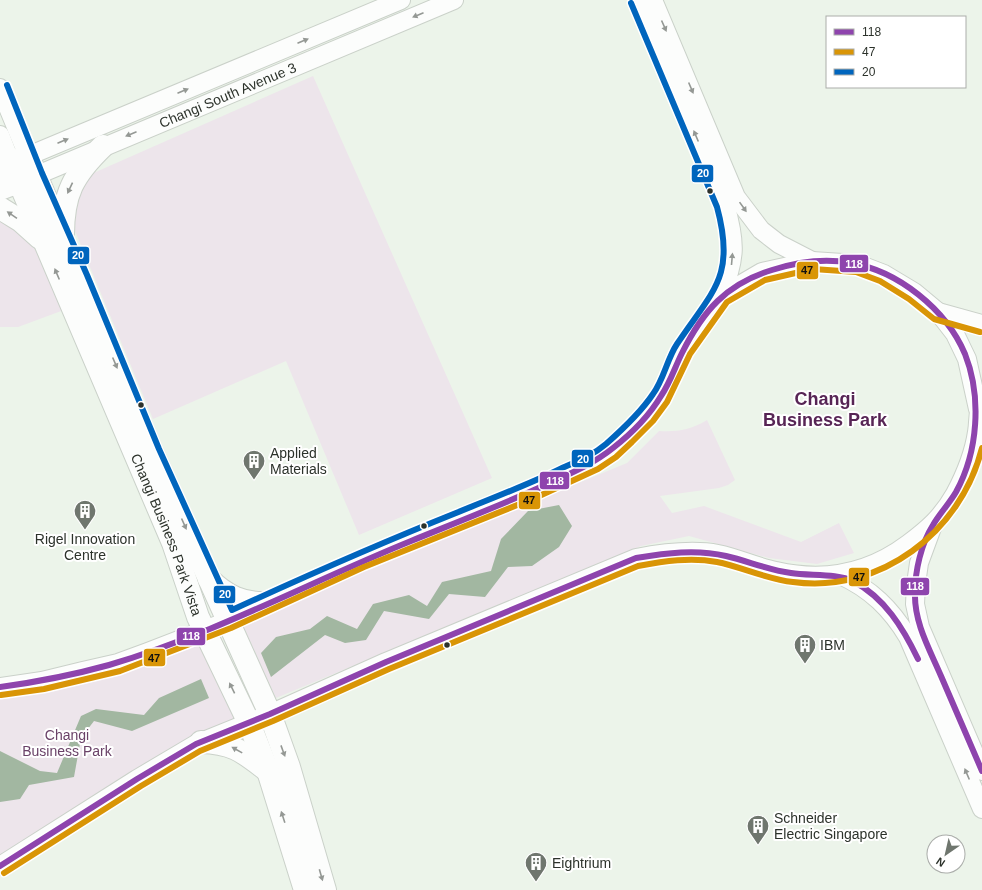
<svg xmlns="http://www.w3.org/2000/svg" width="982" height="890" viewBox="0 0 982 890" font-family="Helvetica,sans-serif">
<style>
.green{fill:#ede5eb}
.water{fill:#a2b7a1}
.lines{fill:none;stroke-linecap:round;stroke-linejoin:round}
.minor-casing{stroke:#cad1c9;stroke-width:20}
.major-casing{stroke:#cad1c9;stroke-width:24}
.minor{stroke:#fcfdfc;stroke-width:18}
.major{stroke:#fcfdfc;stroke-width:22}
.bus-1-casing{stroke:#fff;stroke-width:9}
.bus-2-casing{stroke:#fff;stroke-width:9}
.bus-3-casing{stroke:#fff;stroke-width:9}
.bus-1{stroke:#8e44ad;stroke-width:6}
.bus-2{stroke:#d99506;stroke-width:6}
.bus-3{stroke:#0065bd;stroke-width:6}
.oneway{fill:#949894}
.bus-dot{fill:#2c322b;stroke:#fff;stroke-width:1.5}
.labels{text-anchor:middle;stroke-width:4;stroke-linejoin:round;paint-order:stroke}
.street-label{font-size:14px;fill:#2c322b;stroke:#fff}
.poi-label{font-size:14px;fill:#2c322b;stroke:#fff;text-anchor:start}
.park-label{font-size:14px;fill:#6a4268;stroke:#fff}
.district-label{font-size:18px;font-weight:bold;fill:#572555;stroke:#fff}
.line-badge{stroke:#fff;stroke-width:1.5}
.badge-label{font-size:11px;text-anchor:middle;font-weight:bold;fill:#fff}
.pale-badge-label{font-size:11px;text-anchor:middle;font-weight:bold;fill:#111}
</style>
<rect width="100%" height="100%" fill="#ecf4ea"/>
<g class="green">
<path d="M313 76 492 478 359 535 286 361 153 419 68 214 89 175Z"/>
<path d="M0 208 43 242 64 310 18 327H0Z"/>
<path d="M707 420 735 480 728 485 719 488 660 496 672 513 704 506 801 542 839 523 854 553 817 564 769 558 689 536 641 546 276 698 241 622 627 463 659 431C677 432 691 430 707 420Z"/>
<path d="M204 630 248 722 0 865V687Z"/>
</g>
<g class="water">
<path d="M559 505 572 526 559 547 532 566 508 567 485 597 449 594 429 619 384 611 366 640 345 643 325 635 271 677 261 653 276 637 310 629 327 616 357 629 373 604 409 595 427 606 442 582 491 571 501 539 528 511Z"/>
<path d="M201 679 209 698 132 731 94 721 81 738 74 777 29 785 20 799 0 802V751L40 771 57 773 81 716 96 709 144 715 159 698Z"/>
</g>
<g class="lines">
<g class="minor-casing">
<g id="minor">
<path d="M638 0 725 204C736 243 736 258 721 296"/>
<path d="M653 0 736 197 761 230 779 244 812 261"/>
<path d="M0 88 28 156 401 0"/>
<path d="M0 135 11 163"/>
<path id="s1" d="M35 176 454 0"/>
<path d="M938 312 982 324"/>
<path d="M933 525 919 563 916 584 915 604 920 627 982 771"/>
<path d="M840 575C871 589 891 609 908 637L982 809"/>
<path d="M0 687 42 681 83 671 118 663 148 652 228 621 361 560 534 490 594 462 611 450 626 436 647 415 661 397 683 350 721 296 762 272 812 261 858 264 884 274 914 292 938 312 955 334 967 359 978 409"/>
<path d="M0 866 137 779 196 744 270 714 386 662 636 558C662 553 692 549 718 554 738 558 756 567 776 571 824 582 868 574 908 544 928 529 942 517 955 494 965 475 974 453 977 432 979 421 977 412 982 402"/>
</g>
</g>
<g class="major-casing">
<g id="major">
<path id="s2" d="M11 163 173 543 198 617 249 723 268 771 305 890"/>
<path d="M0 167 28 156 152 452 270 714 289 767 325 890"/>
<path d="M0 189 32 177"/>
<path d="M0 208 21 221 40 238"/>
<path d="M63 235C63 194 73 175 103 146"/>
<path d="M209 579C226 596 243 604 267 603"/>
<path d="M201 742C234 743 243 752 268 771"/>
</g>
</g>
<use href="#minor" class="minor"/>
<use href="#major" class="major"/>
<g class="bus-1-casing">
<g id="bus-1">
<path d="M0 687C37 682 73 675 109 665 214 634 310 582 411 541 455 523 499 506 543 486 567 475 592 465 613 448 631 434 649 416 661 396 670 383 675 367 682 353 703 311 726 284 772 270 797 262 825 258 851 263 898 271 946 309 965 354 982 397 978 452 956 492 949 504 940 513 933 525 921 544 915 571 915 593 914 623 930 650 941 676 955 708 968 739 982 771"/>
<path d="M0 866 137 779 196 744 270 714 386 662 636 558C666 553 696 549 726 556 748 561 768 570 791 573 809 576 837 573 853 581 885 598 903 628 918 659"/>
</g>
</g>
<g class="bus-2-casing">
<g id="bus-2">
<path d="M1 695 44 689 120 671 151 659 231 628 364 567 537 497 598 469 616 457 632 442 653 421 667 402 690 354 727 302 765 280 813 269 856 272 880 281 909 299 934 319 980 332"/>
<path d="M4 873 141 786 200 751 273 721 389 669 638 566C664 561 691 557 717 562 742 567 766 579 793 582 880 594 961 532 982 448"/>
</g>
</g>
<g class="bus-3-casing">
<path id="bus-3" d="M7 85 42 173 87 275 159 449 232 610C306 576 381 543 456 513 490 499 525 486 558 470 575 462 592 456 606 444 623 429 641 412 653 394 664 379 667 359 677 344 713 290 736 277 717 207L631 3"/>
</g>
<use href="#bus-1" class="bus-1"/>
<use href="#bus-2" class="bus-2"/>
<use href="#bus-3" class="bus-3"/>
</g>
<defs><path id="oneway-solid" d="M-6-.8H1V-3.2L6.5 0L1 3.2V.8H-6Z"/></defs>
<g class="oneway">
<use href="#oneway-solid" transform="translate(418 15) rotate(157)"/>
<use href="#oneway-solid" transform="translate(664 26) rotate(66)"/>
<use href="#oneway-solid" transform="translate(303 41) rotate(-23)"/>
<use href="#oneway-solid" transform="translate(691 88) rotate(67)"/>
<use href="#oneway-solid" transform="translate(183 91) rotate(-23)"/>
<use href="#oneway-solid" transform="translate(131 134) rotate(157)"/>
<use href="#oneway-solid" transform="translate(696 136) rotate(-113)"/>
<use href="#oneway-solid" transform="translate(63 141) rotate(-23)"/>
<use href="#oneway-solid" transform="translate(70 188) rotate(115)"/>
<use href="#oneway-solid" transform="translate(743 207) rotate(55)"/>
<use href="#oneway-solid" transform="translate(12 215) rotate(-146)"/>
<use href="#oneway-solid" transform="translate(732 259) rotate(-85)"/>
<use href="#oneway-solid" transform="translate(57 274) rotate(-113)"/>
<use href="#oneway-solid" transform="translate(115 363) rotate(67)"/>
<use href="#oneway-solid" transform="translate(184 524) rotate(66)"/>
<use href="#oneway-solid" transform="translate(232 688) rotate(-116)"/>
<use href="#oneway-solid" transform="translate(237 750) rotate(-151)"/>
<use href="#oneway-solid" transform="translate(283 751) rotate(70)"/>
<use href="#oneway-solid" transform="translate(967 774) rotate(-113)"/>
<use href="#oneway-solid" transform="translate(283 817) rotate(-108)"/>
<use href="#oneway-solid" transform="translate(321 875) rotate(74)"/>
</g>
<defs>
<g id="building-pin" transform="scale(1.15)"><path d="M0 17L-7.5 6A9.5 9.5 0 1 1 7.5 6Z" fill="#6f766e" stroke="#fff"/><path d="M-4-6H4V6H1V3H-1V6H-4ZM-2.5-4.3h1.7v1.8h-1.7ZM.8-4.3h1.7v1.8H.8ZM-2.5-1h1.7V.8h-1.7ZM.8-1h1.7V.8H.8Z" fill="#fff"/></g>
</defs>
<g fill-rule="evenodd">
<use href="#building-pin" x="254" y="461"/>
<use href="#building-pin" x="85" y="511"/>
<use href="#building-pin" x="805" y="645"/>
<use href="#building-pin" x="758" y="826"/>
<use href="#building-pin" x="536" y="863"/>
</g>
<g class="bus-dot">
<circle cx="710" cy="191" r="3.5"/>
<circle cx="141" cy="405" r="3.5"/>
<circle cx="424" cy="526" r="3.5"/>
<circle cx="447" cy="645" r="3.5"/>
</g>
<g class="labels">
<g class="street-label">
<text dy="5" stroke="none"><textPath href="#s1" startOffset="209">Changi South Avenue 3</textPath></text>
<text dy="5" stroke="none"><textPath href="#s2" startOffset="403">Changi Business Park Vista</textPath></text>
</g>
<g class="poi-label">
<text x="270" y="458">Applied<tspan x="270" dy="16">Materials</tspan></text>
<text x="85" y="544" text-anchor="middle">Rigel Innovation<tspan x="85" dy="16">Centre</tspan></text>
<text x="820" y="650">IBM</text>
<text x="774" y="823">Schneider<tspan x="774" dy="16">Electric Singapore</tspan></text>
<text x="552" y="868">Eightrium</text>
</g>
<g class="park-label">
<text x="67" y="740">Changi<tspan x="67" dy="16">Business Park</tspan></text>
</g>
<g class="district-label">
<text x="825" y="405">Changi<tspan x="825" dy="21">Business Park</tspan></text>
</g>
</g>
<g class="line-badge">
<rect x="691" y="164" width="23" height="19" rx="4" fill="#0065bd"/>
<rect x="67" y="246" width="23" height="19" rx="4" fill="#0065bd"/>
<rect x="839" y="254" width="30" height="19" rx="4" fill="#8e44ad"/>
<rect x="796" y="261" width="23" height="19" rx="4" fill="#d99506"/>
<rect x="571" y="449" width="23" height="19" rx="4" fill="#0065bd"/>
<rect x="539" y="471" width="31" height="19" rx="4" fill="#8e44ad"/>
<rect x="518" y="491" width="23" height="19" rx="4" fill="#d99506"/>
<rect x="848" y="567" width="22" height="20" rx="4" fill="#d99506"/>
<rect x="900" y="577" width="30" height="19" rx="4" fill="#8e44ad"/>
<rect x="213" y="585" width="23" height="19" rx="4" fill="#0065bd"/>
<rect x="176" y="627" width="30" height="19" rx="4" fill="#8e44ad"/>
<rect x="143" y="648" width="23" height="19" rx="4" fill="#d99506"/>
</g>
<g class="badge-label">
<text x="703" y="177">20</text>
<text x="78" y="259">20</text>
<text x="854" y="268">118</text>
<text x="583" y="463">20</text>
<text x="555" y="485">118</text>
<text x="915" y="590">118</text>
<text x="225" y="598">20</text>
<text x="191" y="640">118</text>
</g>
<g class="pale-badge-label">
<text x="807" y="274">47</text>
<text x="529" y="504">47</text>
<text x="859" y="581">47</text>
<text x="154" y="662">47</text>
</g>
<rect x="826" y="16" width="140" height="72" fill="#ffffff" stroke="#abadaa"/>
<rect x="834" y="29" width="20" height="6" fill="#8e44ad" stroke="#abadaa"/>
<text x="862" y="36" font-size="12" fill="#2c322b">118</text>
<rect x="834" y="49" width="20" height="6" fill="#d99506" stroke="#abadaa"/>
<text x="862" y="56" font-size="12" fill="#2c322b">47</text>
<rect x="834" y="69" width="20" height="6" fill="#0065bd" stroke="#abadaa"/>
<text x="862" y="76" font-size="12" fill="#2c322b">20</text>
<g transform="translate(946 854) rotate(214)"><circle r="19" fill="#ffffff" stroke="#abadaa"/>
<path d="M0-3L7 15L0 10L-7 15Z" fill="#6f766e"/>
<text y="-6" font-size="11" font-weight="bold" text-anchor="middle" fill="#2c322b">N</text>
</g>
</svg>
